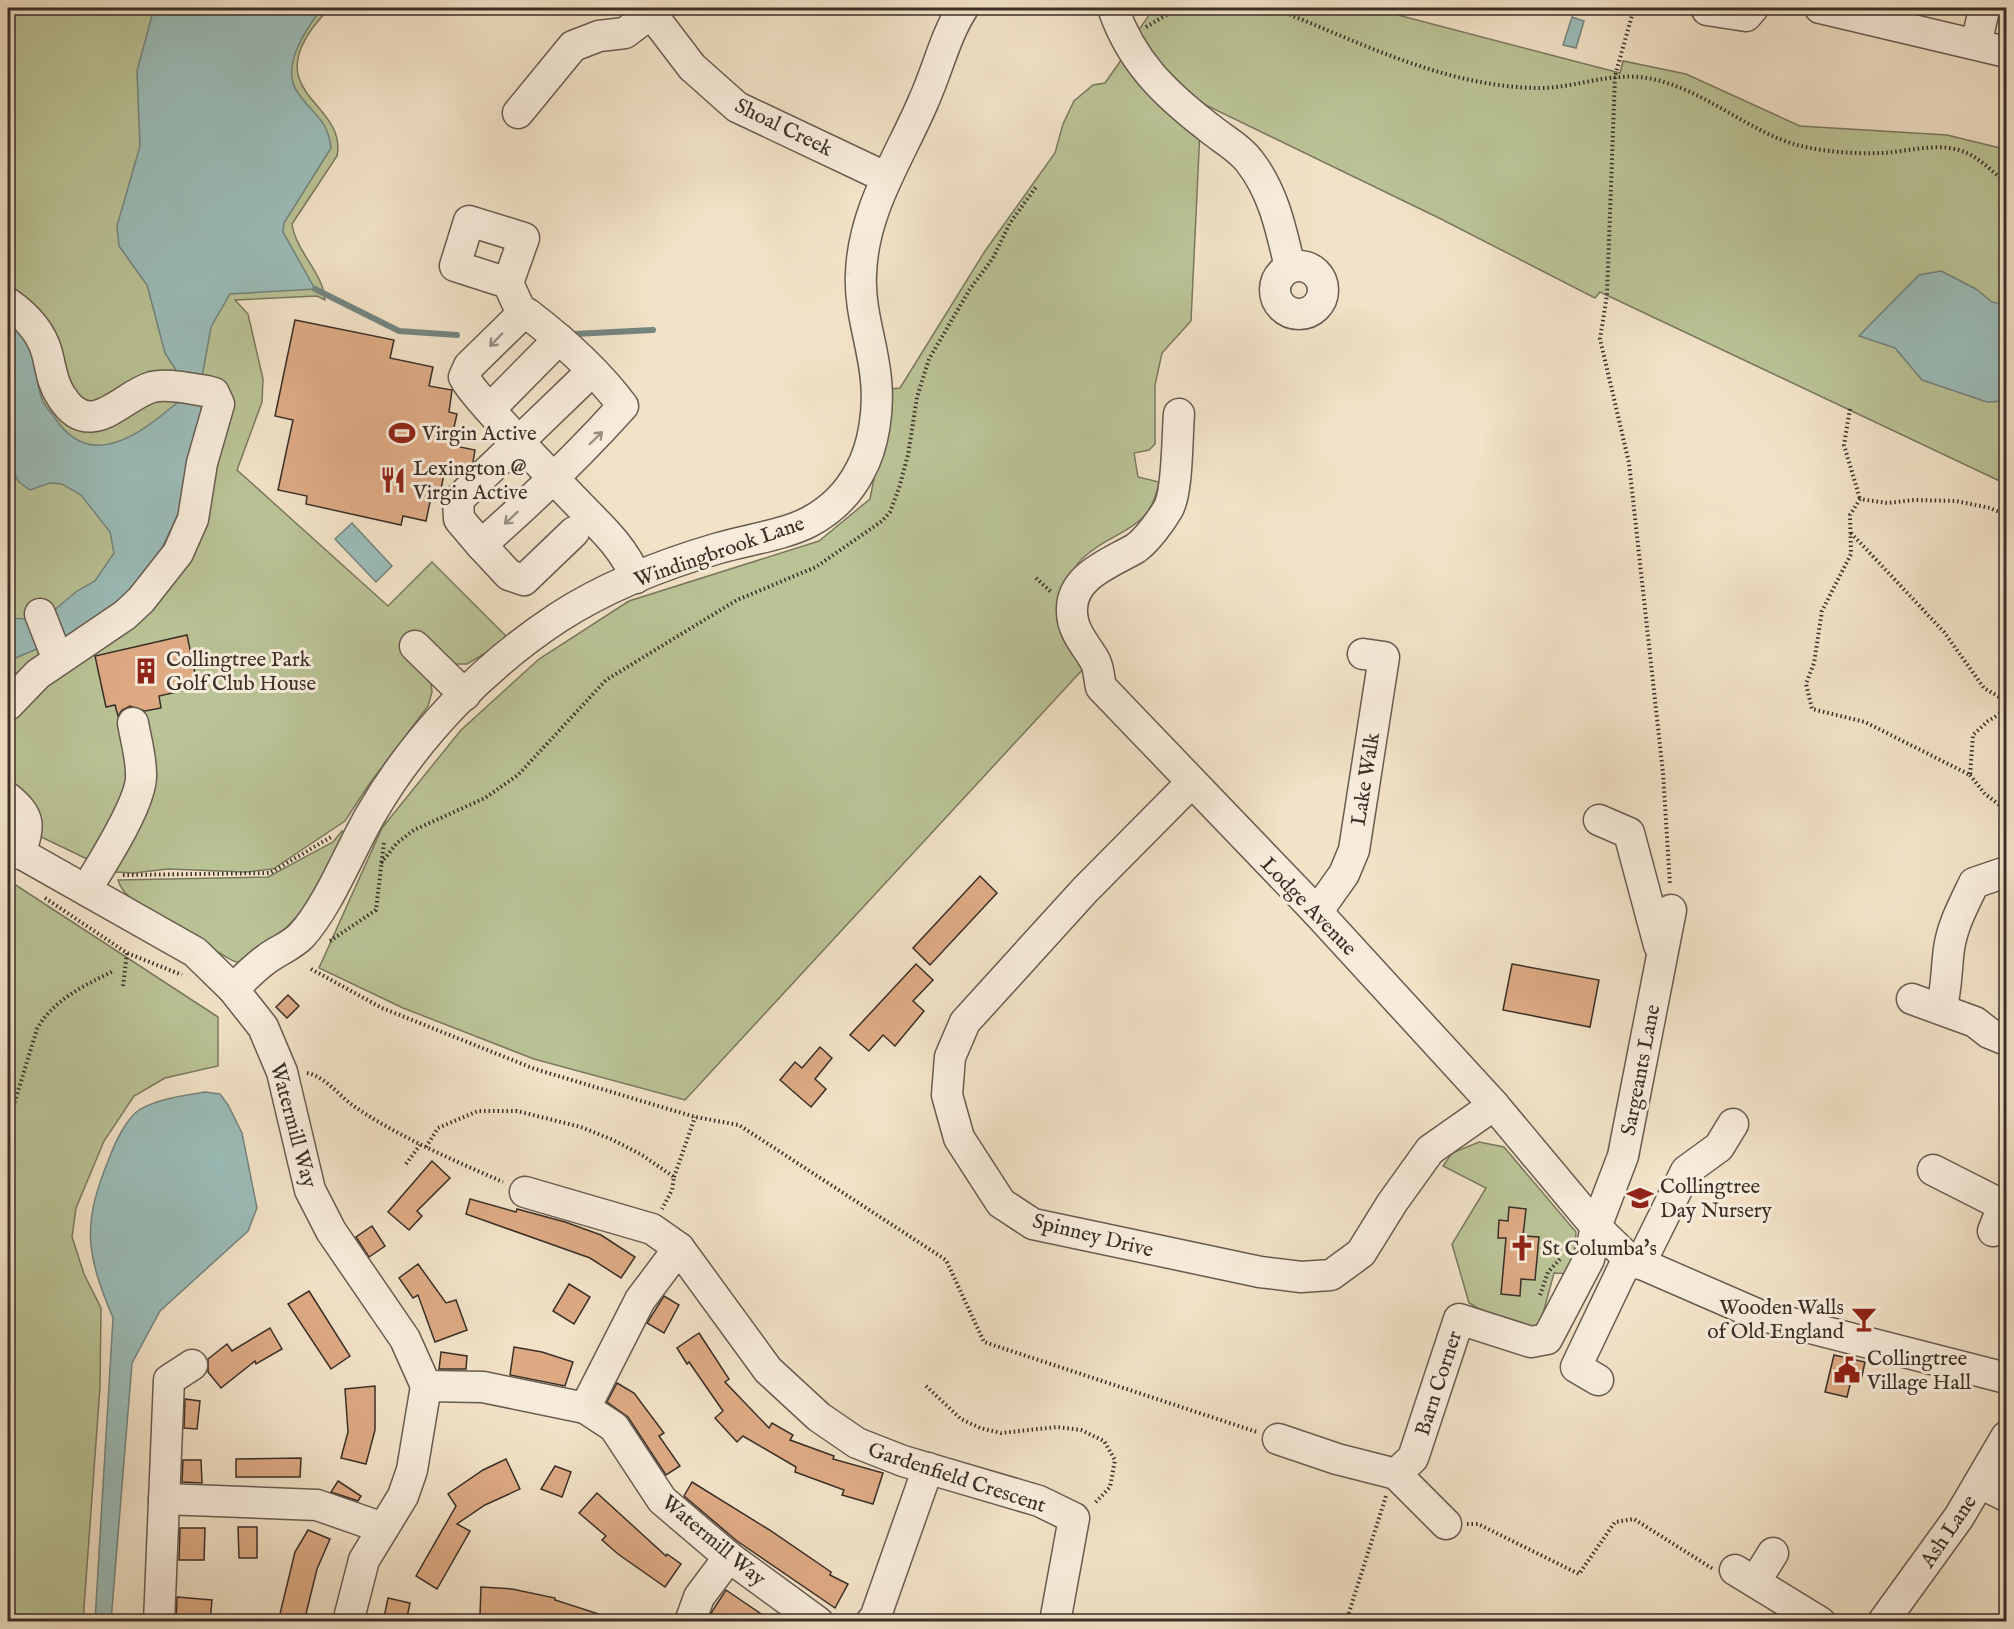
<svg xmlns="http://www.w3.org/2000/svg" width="2014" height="1629" viewBox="0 0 2014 1629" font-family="'IM FELL English',serif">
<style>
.green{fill:#bac396;stroke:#7a795f;stroke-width:1.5}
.water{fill:#9bbdb9;stroke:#74847f;stroke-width:1.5}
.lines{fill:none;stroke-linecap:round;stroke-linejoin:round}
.stream{stroke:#74847f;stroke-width:6}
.building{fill:#ddaa84;stroke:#3a2f28;stroke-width:1.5}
.minor-casing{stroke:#685c50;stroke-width:33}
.path{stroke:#3a2f28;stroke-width:4;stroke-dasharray:1.5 3;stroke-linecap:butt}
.minor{stroke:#f7ecdb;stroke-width:30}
.oneway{stroke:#988e82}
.labels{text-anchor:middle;stroke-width:6;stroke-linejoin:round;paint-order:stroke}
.street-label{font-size:21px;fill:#3a2f28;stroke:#f7ecdb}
.poi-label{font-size:21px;fill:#3a2f28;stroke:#f7ecdb;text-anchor:start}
</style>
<rect width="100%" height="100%" fill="#f2e2c7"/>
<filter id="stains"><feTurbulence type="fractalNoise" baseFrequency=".00333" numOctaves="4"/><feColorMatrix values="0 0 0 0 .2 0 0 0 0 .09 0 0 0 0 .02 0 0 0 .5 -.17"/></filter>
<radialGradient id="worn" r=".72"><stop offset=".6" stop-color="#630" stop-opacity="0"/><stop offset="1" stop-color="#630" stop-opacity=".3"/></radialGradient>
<g class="green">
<path d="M8 8H329C322 17 312 27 306 38 272 96 347 107 337 156L292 224C296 252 324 274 325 300L317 296 235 300 248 314 263 379 262 402 237 470 388 606 432 562 509 639 467 664H454L431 683 432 692 428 706 370 783 345 821 273 869 246 872 168 869 134 873 114 872 8 821Z"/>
<path d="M1154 8H1371L1620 73 1623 61 1686 74 1800 126 1947 135 2004 149 2006 152V484L1600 292 1595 298 1439 218 1189 97 1143 45 1138 31Z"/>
<path d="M1124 56 1200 130 1191 321 1162 353 1155 385V444L1149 450 1134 453 1138 477 1159 482C1150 533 1116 528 1084 557 1078 562 1074 569 1070 575L1084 668 685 1100 534 1059 403 1008 319 968 382 828 461 730 539 659 629 601 819 541 870 499 891 389 900 388 985 251 1055 153 1063 124 1074 101 1093 85 1105 83Z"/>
<path d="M342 831 347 834C320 885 308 914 260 950 253 956 247 963 237 962 227 961 188 930 175 923 157 913 124 902 118 880L268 877 333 842Z"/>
<path d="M8 880 218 1017V1066L165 1078 134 1096 104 1141 76 1208 72 1237 84 1274 101 1308 100 1387 83 1621H8Z"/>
<path d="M1479 1142 1504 1147 1576 1232 1573 1274 1554 1273 1539 1328 1510 1326 1469 1303 1452 1244 1486 1188 1443 1166 1452 1153Z"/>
</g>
<g class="water">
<path d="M154 8H322C307 28 279 67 298 93 313 115 328 119 331 148L284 223 283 232 315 289 230 294 211 327 201 383V432L185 500 145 583 80 631 8 661V618L28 619 52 612 77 591 95 581 114 553 110 532 81 495 62 484 50 483 30 490 19 482 8 462V317C13 322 17 329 22 335 41 363 32 372 42 399 44 406 51 412 55 418 91 473 141 433 178 402L182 394 181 378 165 353 147 285 119 246 117 226 140 146 137 71Z"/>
<path d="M1572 17 1584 21 1576 48 1563 45Z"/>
<path d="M1941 271 1976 289 1992 302 2006 305V401L1987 402 1922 380 1895 348 1859 336 1919 275Z"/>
<path d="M352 523 392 566 376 582 335 539Z"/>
<path d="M205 1092 220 1094 228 1105 242 1133 257 1208 248 1231 160 1311 132 1363 111 1621H95L113 1318C85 1251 82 1224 110 1156 115 1142 127 1118 139 1110 159 1098 183 1096 205 1092Z"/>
</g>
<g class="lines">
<g class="stream">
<path d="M315 289 399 331 457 335"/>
<path d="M574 334 653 330"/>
</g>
</g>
<g class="building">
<path d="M295 320 394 340 390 358 433 367 429 386 452 390 449 412 457 414 450 445 475 450 473 462 462 472 445 469 439 499 431 497 426 521 403 516 401 525 306 504 307 496 278 490 293 420 275 416Z"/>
<path d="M187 635 198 687 159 696 161 708 145 711 130 706 122 710 118 716 115 705 106 707 95 656Z"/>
<path d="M980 876 997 893 930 965 913 948Z"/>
<path d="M916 964 933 980 913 1001 924 1011 895 1046 883 1035 869 1051 850 1035Z"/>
<path d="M1512 964 1599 980 1590 1027 1503 1010Z"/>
<path d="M288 995 299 1006 287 1018 276 1007Z"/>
<path d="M820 1047 832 1058 815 1079 826 1089 811 1107 780 1080 795 1062 802 1068Z"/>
<path d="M432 1161 450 1178 417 1211 422 1216 409 1230 388 1212Z"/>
<path d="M470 1199 516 1212 517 1209 565 1222 601 1235 635 1257 621 1278 590 1258 466 1214Z"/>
<path d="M1509 1207 1526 1209 1523 1236 1539 1237 1535 1280 1521 1279 1520 1296 1501 1294 1506 1238H1498L1499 1220 1508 1221Z"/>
<path d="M372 1226 385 1246 369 1257 356 1237Z"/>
<path d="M418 1264 446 1303 456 1300 467 1330 435 1342 418 1295 413 1298 399 1278Z"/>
<path d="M569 1284 590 1297 574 1324 553 1311Z"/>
<path d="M309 1291 350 1356 331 1369 288 1304Z"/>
<path d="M664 1296 679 1305 664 1333 647 1323Z"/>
<path d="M270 1328 282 1349 256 1364 255 1361 221 1388 208 1372V1359L227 1344 232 1351Z"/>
<path d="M699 1333 729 1379 725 1382 769 1428 772 1423 793 1435 790 1440 834 1456 833 1459 883 1473 873 1504 842 1495 844 1490 795 1472 796 1467 743 1436 737 1442 715 1418 723 1411 689 1362 687 1364 677 1348Z"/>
<path d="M514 1347 542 1352 573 1362 565 1386 510 1375Z"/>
<path d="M441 1352 467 1356 466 1369H439Z"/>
<path d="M1834 1355 1865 1362 1861 1380 1852 1377 1847 1397 1825 1392Z"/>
<path d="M617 1383 634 1393 664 1433 659 1436 680 1466 666 1475 628 1417 607 1402Z"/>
<path d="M375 1386V1430L366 1464 341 1458 348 1432 345 1389Z"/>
<path d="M185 1399 200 1401 197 1429 184 1428Z"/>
<path d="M301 1458 300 1477H236V1459Z"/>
<path d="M506 1459 520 1489 485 1505 457 1524 470 1531 437 1589 416 1576 456 1506 448 1494 483 1470Z"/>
<path d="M183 1460H201L202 1483 182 1482Z"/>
<path d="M555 1466 571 1472 562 1497 541 1489Z"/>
<path d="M338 1481 361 1496 358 1501 331 1492Z"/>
<path d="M692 1482 768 1529 831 1572 830 1575 848 1584 835 1608 737 1541 684 1496Z"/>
<path d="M597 1493 666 1556 667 1554 681 1564 665 1587 618 1554 602 1540 606 1536 579 1513Z"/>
<path d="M238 1527H257V1558H239Z"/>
<path d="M180 1528H205L204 1560H179Z"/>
<path d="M308 1530 330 1539 317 1569 304 1622H278L295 1552Z"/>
<path d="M481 1587 512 1589 555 1598V1600L611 1618 610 1622H534L480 1615Z"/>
<path d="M726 1590 773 1622H723L711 1613Z"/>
<path d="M177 1597 212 1600 210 1622H176Z"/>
<path d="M388 1598 410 1603 406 1622H383Z"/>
</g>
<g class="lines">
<g class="minor-casing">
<g id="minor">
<path d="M647 8 692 67 737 107 885 177"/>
<path d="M1113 8C1131 61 1164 93 1208 127 1221 138 1240 148 1250 162 1274 193 1281 230 1290 267"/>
<path d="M1820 8 2006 52"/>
<path d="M1707 10 1746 16 1753 8"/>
<path d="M1976 44 1984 10"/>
<path d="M518 113 573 46 599 36 625 33 651 13"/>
<circle cx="1299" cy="290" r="24"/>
<path d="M508 283 455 266 469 221 524 238 508 283 523 316"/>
<path d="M8 303C25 315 41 331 47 353 51 368 52 383 61 396 90 443 121 396 152 387 168 383 190 389 207 391L214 393 219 404 202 463 193 519 178 553 141 600 125 615 38 674 8 705"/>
<path d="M592 371 458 500 459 519 481 545C531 501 579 455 623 406 597 371 562 340 528 314L518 318 469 366 464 377C471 390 480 398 489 409 521 445 554 479 587 513 607 533 625 551 636 578"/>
<path d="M490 409 559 339"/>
<path d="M1179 414C1177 436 1178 492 1168 509 1161 521 1147 540 1136 548 1111 563 1070 576 1072 612 1072 631 1086 645 1095 661 1099 668 1099 679 1101 687L1317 912 1494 1105 1596 1227 1628 1258 1759 1315 2006 1378"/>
<path d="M481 545 509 575 524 580 574 532"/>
<path d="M40 614 58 660"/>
<path d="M415 646 465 695"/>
<path d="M1191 783 1085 890 965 1022 950 1057 947 1095 959 1138 1001 1203 1033 1224 1260 1272 1301 1277 1331 1275 1361 1253 1392 1203 1430 1150 1494 1105"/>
<path d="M8 798C32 818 29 826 20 854"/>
<path d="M1599 820 1629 833 1659 945"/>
<path d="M8 846 195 952 233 989C244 979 255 967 268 958 279 950 291 946 301 936 328 907 350 850 371 814 416 736 484 666 559 617 607 586 664 564 719 548 746 540 784 535 809 522 832 510 848 494 860 471 874 446 879 409 876 380 873 344 859 311 861 274 863 209 900 157 924 100 938 69 945 36 963 8"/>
<path d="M86 890C101 865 143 801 141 774 141 757 136 740 133 723"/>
<path d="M1317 912 1344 874 1354 850 1384 657 1363 654"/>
<path d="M233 989 263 1027 282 1072 310 1190 331 1231 405 1339 426 1386 412 1470 403 1496 364 1560 348 1622"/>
<path d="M1912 999 1975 1022 1989 1033 2006 1040"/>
<path d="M1941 1009C1947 989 1946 970 1949 949 1952 926 1964 904 1974 883L2006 872"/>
<path d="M1933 1170 2006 1207"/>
<path d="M525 1192 652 1229 679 1248 768 1370 819 1417 857 1443 903 1461 1039 1501 1074 1518 1055 1622"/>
<path d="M1993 1231 2003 1206"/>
<path d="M1640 1264 1686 1171 1719 1147 1733 1124"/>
<path d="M1598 1380 1576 1367 1628 1258"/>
<path d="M426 1386 483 1387 585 1408 614 1427 662 1500 729 1557 818 1622"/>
<path d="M585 1408 640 1300 679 1248"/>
<path d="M1278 1439 1337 1459 1396 1474 1413 1458 1459 1319 1531 1342 1547 1339 1589 1259 1596 1227 1623 1156 1671 910"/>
<path d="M1396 1474 1446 1524"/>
<path d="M1980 1483 2006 1496"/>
<path d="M164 1499 317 1505 383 1528"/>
<path d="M1735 1570 1820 1622"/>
<path d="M1755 1582 1773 1553"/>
<path d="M159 1622 169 1380 192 1365"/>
<path d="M690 1622 699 1597 729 1557"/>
<path d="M871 1622 875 1618 928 1468"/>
<path d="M1883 1622 1959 1517 2006 1437"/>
</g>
</g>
<g class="path">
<path d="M1273 8C1358 41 1442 86 1536 88 1575 89 1612 70 1652 79 1706 90 1751 134 1801 146 1827 152 1854 154 1881 153 1907 152 1937 142 1962 151 1979 157 1993 172 2006 183"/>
<path d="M1634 8 1615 76 1607 295 1600 339 1629 463 1663 773 1670 885"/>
<path d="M1146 27 1178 8"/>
<path d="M1850 409 1844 445 1860 499"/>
<path d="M2006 515 1990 508 1956 501 1914 500 1887 503 1860 499 1850 515 1851 554 1822 611 1814 663 1806 684 1812 709 1865 722 1970 775 1973 735 1988 721 2006 710"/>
<path d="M1851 533 1944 632 1984 688 2006 701"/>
<path d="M1036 578 1051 592"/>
<path d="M1970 775 1985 794 2006 810"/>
<path d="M381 863 397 843 414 830 485 798 518 775 606 680 737 600 816 567 882 521 890 512 899 488 908 455 917 397 929 359 970 289 993 258 1010 223 1036 187"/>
<path d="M123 875 270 873 331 837"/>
<path d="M45 898 127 953 182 975"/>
<path d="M330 941 376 910 384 842"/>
<path d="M311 969 382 1008 535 1069 695 1117 739 1125 946 1260 984 1342 1257 1432"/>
<path d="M123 986 127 953"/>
<path d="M307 1073C326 1077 339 1096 355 1107 401 1138 453 1160 503 1182"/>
<path d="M8 1124 37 1029C54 999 84 986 113 971"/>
<path d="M426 1147 438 1128 478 1111H517L581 1127 613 1140 642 1155 674 1177 672 1190 662 1209"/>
<path d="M406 1164 420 1145"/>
<path d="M674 1177 695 1117"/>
<path d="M1540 1295 1548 1272 1561 1258"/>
<path d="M926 1386 961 1419 980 1428 1001 1433 1057 1427 1081 1430 1104 1441 1115 1460 1110 1487 1094 1504"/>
<path d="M1467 1524H1478L1579 1574 1615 1522 1634 1519 1713 1569"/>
<path d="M1346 1622 1386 1496"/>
</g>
<use href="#minor" class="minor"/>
</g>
<defs><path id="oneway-shaft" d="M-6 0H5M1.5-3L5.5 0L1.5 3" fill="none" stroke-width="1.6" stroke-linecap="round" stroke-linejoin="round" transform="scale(1.5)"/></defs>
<g class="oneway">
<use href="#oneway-shaft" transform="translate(496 340) rotate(134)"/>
<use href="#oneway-shaft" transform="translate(596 438) rotate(-44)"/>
<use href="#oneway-shaft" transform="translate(511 518) rotate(137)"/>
</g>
<defs>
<g id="stadium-bare" transform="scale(2.07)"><path d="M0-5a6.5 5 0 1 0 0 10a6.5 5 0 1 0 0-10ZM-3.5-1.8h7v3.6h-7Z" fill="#8f2418" stroke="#f7ecdb" stroke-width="2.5" paint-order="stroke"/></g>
<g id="restaurant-bare" transform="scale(2.07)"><path d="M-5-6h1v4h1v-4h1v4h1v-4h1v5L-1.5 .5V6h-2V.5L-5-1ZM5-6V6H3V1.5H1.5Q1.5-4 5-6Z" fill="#8f2418" stroke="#f7ecdb" stroke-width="2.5" paint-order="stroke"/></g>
<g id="building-bare" transform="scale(2.07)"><path d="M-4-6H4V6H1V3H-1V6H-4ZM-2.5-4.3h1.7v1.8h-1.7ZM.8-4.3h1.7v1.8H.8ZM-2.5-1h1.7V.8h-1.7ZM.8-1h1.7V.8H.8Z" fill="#8f2418" stroke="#f7ecdb" stroke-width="2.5" paint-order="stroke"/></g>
<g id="school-bare" transform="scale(2.07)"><path d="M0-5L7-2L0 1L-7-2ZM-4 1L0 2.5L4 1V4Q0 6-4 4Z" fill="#8f2418" stroke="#f7ecdb" stroke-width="2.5" paint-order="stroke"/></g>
<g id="church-bare" transform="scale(2.07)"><path d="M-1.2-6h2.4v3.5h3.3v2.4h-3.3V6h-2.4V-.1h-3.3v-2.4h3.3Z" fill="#8f2418" stroke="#f7ecdb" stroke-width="2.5" paint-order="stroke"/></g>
<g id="bar-bare" transform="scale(2.07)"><path d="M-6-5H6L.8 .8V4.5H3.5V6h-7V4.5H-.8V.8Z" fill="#8f2418" stroke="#f7ecdb" stroke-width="2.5" paint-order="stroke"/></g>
<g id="civic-bare" transform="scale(2.07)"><path d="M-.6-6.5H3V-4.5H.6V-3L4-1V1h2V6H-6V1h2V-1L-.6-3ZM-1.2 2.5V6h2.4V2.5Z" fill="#8f2418" stroke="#f7ecdb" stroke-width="2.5" paint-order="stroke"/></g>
</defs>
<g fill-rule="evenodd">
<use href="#stadium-bare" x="402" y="433"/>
<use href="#restaurant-bare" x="393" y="480"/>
<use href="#building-bare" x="146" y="671"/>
<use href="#school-bare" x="1640" y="1198"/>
<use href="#church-bare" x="1522" y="1248"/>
<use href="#bar-bare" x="1864" y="1319"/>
<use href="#civic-bare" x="1847" y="1370"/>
</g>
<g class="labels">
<g class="street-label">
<text transform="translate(784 127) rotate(26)" y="7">Shoal Creek</text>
<text transform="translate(719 551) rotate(-19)" y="7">Windingbrook Lane</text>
<text transform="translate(1365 779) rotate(-81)" y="7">Lake Walk</text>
<text transform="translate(1309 906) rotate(46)" y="7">Lodge Avenue</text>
<text transform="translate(1640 1070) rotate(-79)" y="7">Sargeants Lane</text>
<text transform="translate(294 1125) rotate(75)" y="7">Watermill Way</text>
<text transform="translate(1093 1235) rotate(14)" y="7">Spinney Drive</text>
<text transform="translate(1438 1383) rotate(-72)" y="7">Barn Corner</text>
<text transform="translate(957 1477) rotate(18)" y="7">Gardenfield Crescent</text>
<text transform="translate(1948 1531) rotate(-56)" y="7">Ash Lane</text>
<text transform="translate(714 1540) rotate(40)" y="7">Watermill Way</text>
</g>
<g class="poi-label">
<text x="422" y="440">Virgin Active</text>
<text x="413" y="475">Lexington @<tspan x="413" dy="24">Virgin Active</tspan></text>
<text x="166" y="666">Collingtree Park<tspan x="166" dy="24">Golf Club House</tspan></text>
<text x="1660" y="1193">Collingtree<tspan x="1660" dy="24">Day Nursery</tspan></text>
<text x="1542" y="1255">St Columba's</text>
<text x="1844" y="1314" text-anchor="end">Wooden Walls<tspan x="1844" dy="24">of Old England</tspan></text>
<text x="1867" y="1365">Collingtree<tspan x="1867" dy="24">Village Hall</tspan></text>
</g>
</g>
<rect width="2014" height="1629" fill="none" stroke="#f2e2c7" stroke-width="30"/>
<rect x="9" y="9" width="1996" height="1611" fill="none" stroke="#3a2f28" stroke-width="3"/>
<rect x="15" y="15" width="1984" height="1599" fill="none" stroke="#3a2f28" stroke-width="1.5"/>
<rect width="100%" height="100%" filter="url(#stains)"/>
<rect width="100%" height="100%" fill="url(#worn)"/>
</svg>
